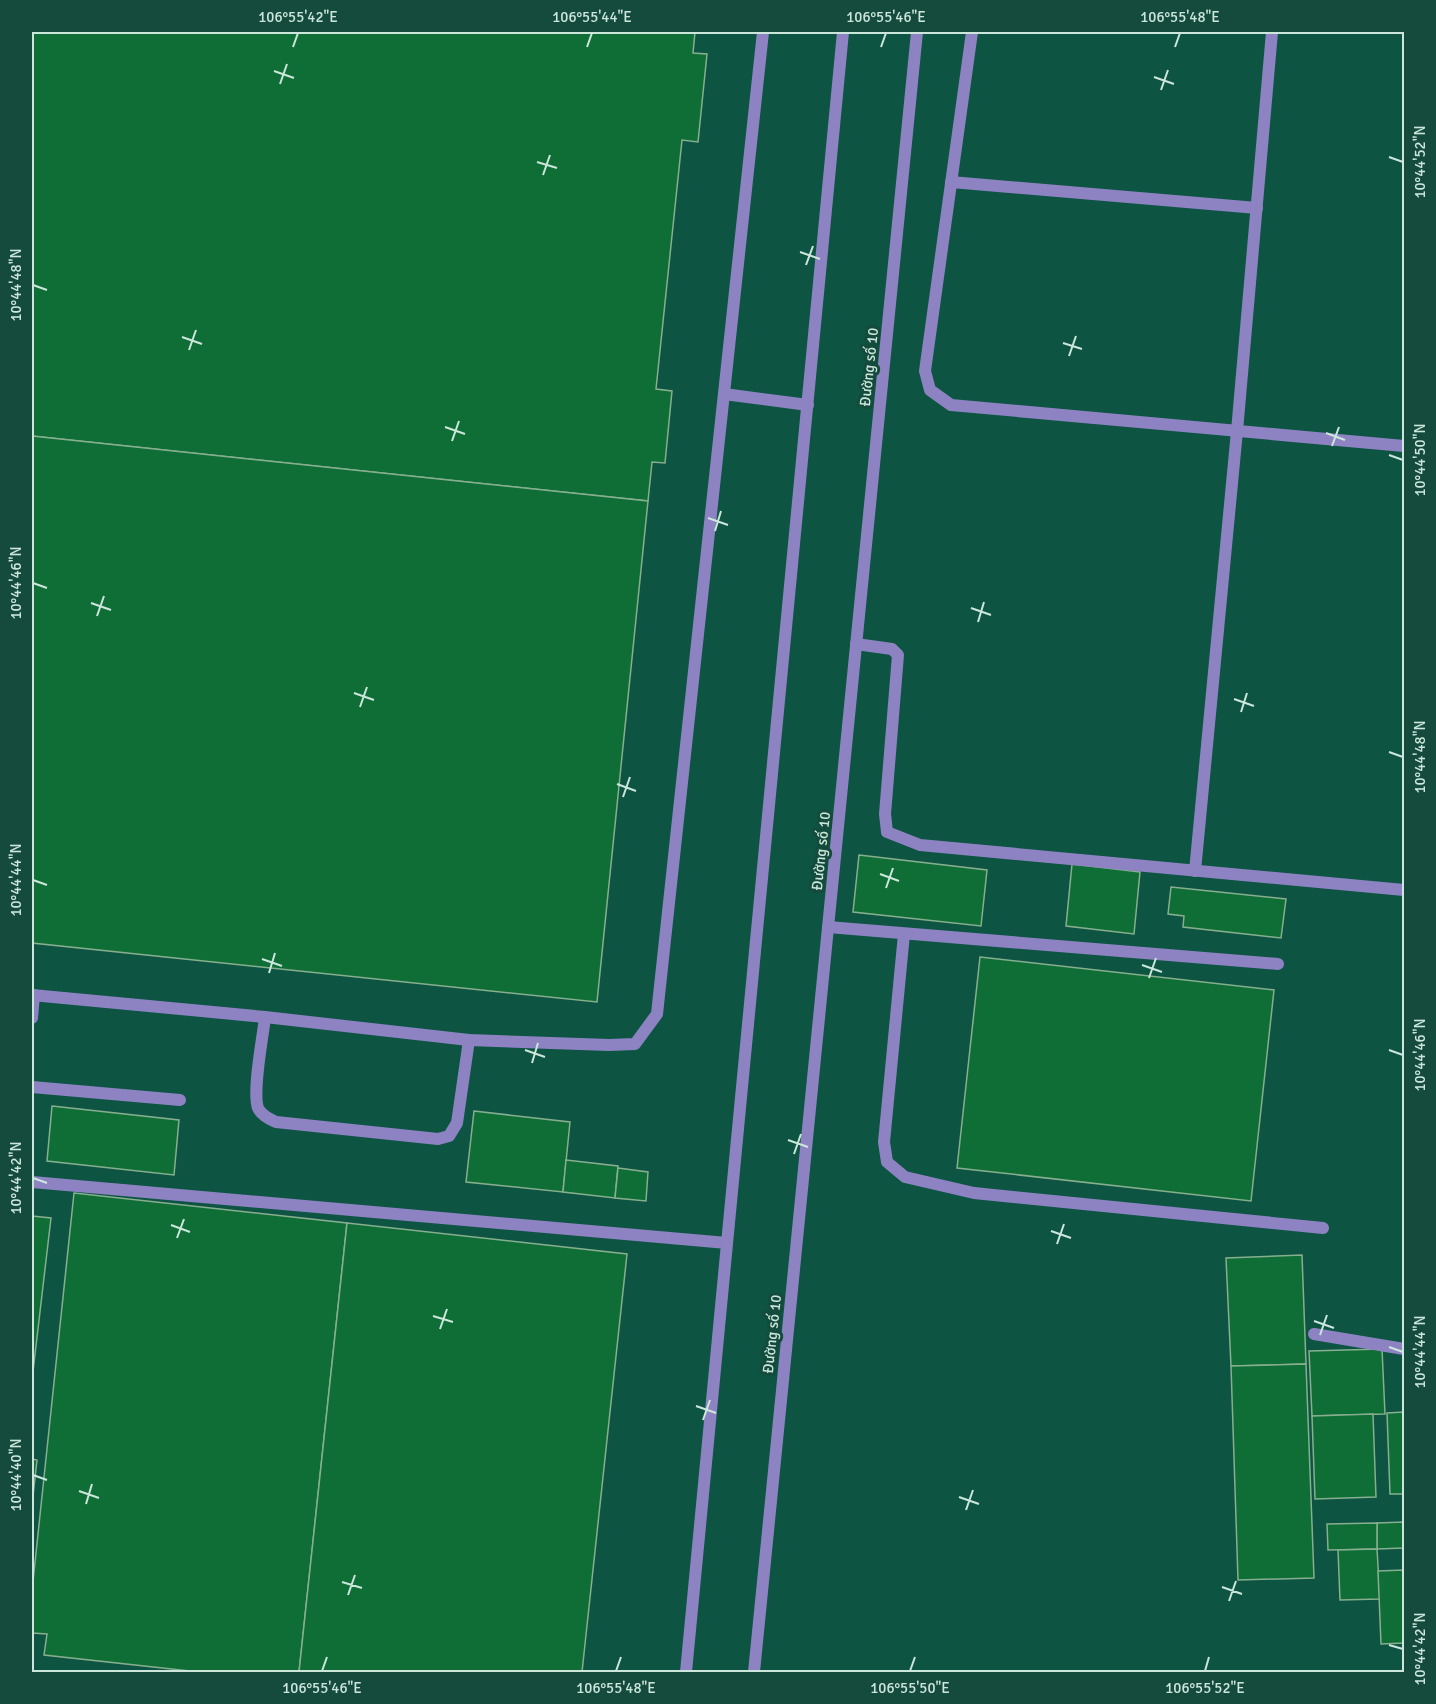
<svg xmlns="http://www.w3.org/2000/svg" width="1436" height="1704" viewBox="0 0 1436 1704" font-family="Signika,sans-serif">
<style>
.built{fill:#0d5442}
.building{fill:#0e6e35;stroke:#87af8f;stroke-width:1.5}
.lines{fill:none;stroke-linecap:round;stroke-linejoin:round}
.lane{stroke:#8d83c3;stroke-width:12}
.street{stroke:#8d83c3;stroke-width:12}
.ticks{fill:none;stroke:#cce6dc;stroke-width:2}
.labels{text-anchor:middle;stroke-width:6;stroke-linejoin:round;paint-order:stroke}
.street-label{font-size:15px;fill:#cce6dc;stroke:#144b3c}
.neatline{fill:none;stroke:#cce6dc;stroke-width:2}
.ticks-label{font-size:15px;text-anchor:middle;fill:#cce6dc}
</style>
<rect width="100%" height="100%" fill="#144b3c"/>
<rect class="built" x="32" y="32" width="1372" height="1640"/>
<g class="building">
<path d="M32 32H695L693 53 707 54 698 142 682 140 656 389 672 391 665 463 652 462 648 501 32 436Z"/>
<path d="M32 436 648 501 597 1002 32 943Z"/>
<path d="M859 855 987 870 981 926 853 912Z"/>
<path d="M1072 864 1140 872 1134 934 1066 926Z"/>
<path d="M1171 887 1286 899 1281 938 1183 927 1184 916 1168 914Z"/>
<path d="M980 957 1274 990 1251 1201 957 1168Z"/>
<path d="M52 1106 179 1120 174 1175 47 1161Z"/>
<path d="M474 1111 570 1122 563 1192 466 1182Z"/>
<path d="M566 1160 618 1166 615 1198 563 1192Z"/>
<path d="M618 1168 648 1172 646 1201 615 1198Z"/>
<path d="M74 1193 347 1223 299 1672H199L44 1655 47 1634 32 1633V1591Z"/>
<path d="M32 1216 51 1218 32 1380Z"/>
<path d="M347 1223 627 1254 582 1672H299Z"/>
<path d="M1302 1255 1306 1364 1231 1366 1226 1258Z"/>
<path d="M1382 1349 1385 1414 1312 1416 1309 1351Z"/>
<path d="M1306 1364 1314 1578 1238 1580 1231 1366Z"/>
<path d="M1404 1412V1494H1390L1387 1413Z"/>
<path d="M1373 1414 1376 1497 1315 1499 1312 1416Z"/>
<path d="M32 1459 37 1460 32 1505Z"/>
<path d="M1404 1522V1548L1377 1549V1523Z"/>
<path d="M1377 1523V1549L1328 1550 1327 1524Z"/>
<path d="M1377 1549 1380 1599 1340 1600 1338 1550Z"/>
<path d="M1404 1570V1643L1381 1644 1378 1571Z"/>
</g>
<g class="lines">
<g class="lane">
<path d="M972 32 925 371 930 390 951 405 1404 446"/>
<path d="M951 182 1257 208"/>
<path d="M724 394 808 405"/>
<path d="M856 644 892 649 898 655 885 814 887 832 920 845 1404 890"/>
<path d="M1195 871 1237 431 1272 32"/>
<path d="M828 927 1278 964"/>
<path d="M904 934 884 1142 887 1162 905 1177 974 1193 1323 1228"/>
<path d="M32 995 265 1017 469 1040 609 1045 635 1044 657 1014 763 32"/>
<path d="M265 1017C263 1037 252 1091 258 1108 261 1115 270 1119 276 1122L438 1139 449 1136 457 1123 469 1040"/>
<path d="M32 1018 34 995"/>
<path d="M32 1087 180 1100"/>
<path d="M32 1182 727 1243"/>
<path d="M1314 1334 1404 1349"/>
</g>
<g class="street">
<path d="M686 1672 843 32"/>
<path d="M754 1672 917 32"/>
</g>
</g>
<path class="ticks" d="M293 47 298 33M587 47 592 33M881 47 886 33M1175 47 1180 33M274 71 294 78M1154 77 1174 84M280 84 287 64M1161 90 1168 70M1389 157 1403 162M537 162 557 168M543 175 550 155M800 252 820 259M806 265 813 246M33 285 47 290M182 337 202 344M1063 343 1082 349M189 350 196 330M1069 356 1076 336M445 427 465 434M1326 433 1345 440M452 441 459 421M1332 446 1339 427M1389 455 1403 460M708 518 728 525M715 531 721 511M33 583 47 588M91 603 111 610M971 608 991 615M97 616 104 596M978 622 984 602M354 693 374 700M1234 699 1254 706M360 707 367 687M1241 712 1247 693M1389 752 1403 757M617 784 636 791M623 797 630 777M880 874 899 881M33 880 47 885M886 888 893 868M262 959 282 966M1142 965 1162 972M269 973 275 953M1149 978 1156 958M525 1050 545 1057M1389 1050 1403 1055M532 1063 538 1043M788 1140 808 1147M794 1154 801 1134M33 1178 47 1183M171 1225 190 1232M1051 1231 1071 1238M177 1238 184 1219M1057 1244 1064 1224M433 1316 453 1322M1314 1321 1334 1328M440 1329 447 1309M1320 1335 1327 1315M1389 1347 1403 1352M696 1406 716 1413M703 1420 710 1400M33 1475 47 1480M79 1491 99 1498M959 1497 979 1504M86 1504 92 1484M966 1510 973 1490M342 1582 362 1588M1222 1587 1242 1594M348 1595 355 1575M1229 1601 1236 1581M1389 1645 1403 1649M322 1671 327 1657M616 1671 621 1657M910 1671 915 1657M1205 1671 1209 1657"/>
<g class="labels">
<g class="street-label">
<text transform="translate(869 367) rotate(-84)" y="5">Đường số 10</text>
<text transform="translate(821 851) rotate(-84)" y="5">Đường số 10</text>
<text transform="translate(772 1334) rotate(-84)" y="5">Đường số 10</text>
</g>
</g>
<rect width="1436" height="1704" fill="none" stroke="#144b3c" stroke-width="66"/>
<rect x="33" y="33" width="1370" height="1638" class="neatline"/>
<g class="ticks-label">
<text x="298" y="22">106°55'42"E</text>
<text x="592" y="22">106°55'44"E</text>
<text x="886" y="22">106°55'46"E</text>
<text x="1180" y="22">106°55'48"E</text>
<text transform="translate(1420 162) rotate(-90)" y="5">10°44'52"N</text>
<text transform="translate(16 285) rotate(-90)" y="5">10°44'48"N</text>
<text transform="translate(1420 460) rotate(-90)" y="5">10°44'50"N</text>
<text transform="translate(16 583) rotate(-90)" y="5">10°44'46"N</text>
<text transform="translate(1420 757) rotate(-90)" y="5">10°44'48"N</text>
<text transform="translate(16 880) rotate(-90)" y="5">10°44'44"N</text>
<text transform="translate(1420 1055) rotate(-90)" y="5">10°44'46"N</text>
<text transform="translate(16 1178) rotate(-90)" y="5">10°44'42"N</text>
<text transform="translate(1420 1352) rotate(-90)" y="5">10°44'44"N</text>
<text transform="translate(16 1475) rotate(-90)" y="5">10°44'40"N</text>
<text transform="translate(1420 1649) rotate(-90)" y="5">10°44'42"N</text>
<text x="322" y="1693">106°55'46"E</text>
<text x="616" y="1693">106°55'48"E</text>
<text x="910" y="1693">106°55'50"E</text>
<text x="1205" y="1693">106°55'52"E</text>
</g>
</svg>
